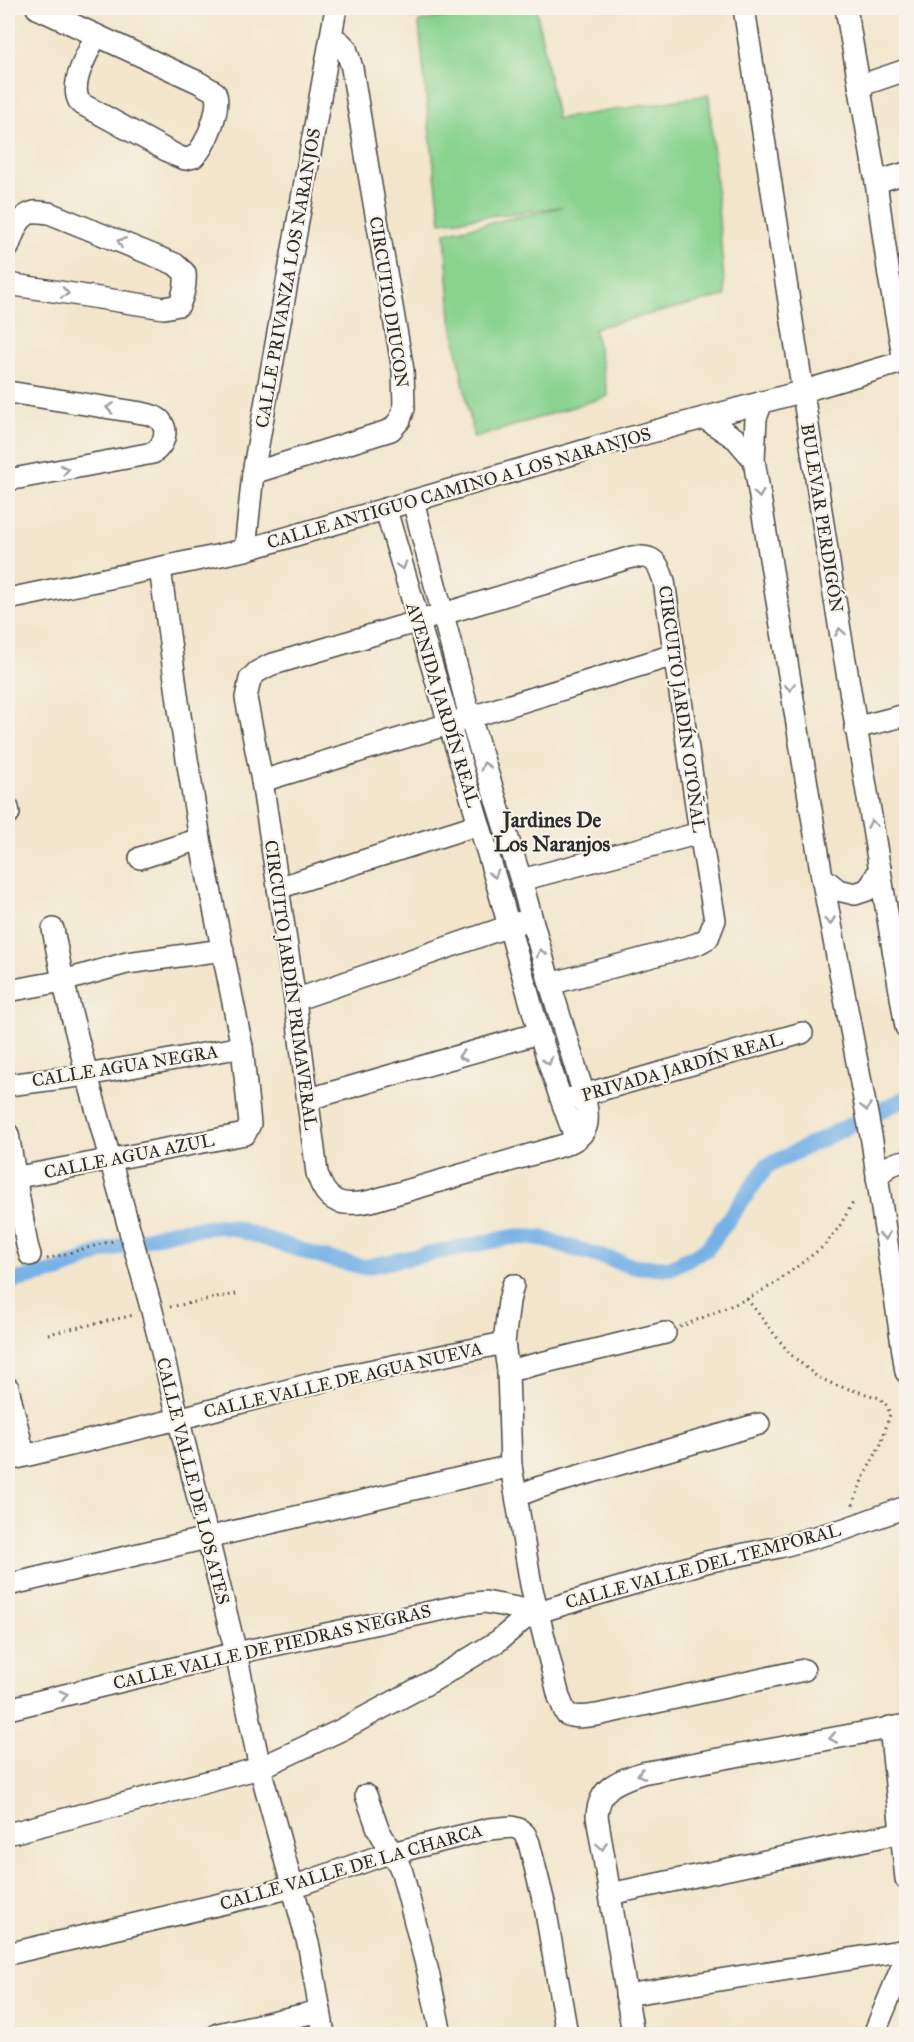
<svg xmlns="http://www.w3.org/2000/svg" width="914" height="2042" viewBox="0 0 914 2042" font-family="'IM FELL Great Primer',serif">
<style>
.green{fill:#89d38f;stroke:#5a7f5d;stroke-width:1.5}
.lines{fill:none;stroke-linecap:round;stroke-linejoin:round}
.canal{stroke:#75b0e6;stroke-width:16}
.minor-casing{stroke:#494743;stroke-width:24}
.path{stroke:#494743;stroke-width:3;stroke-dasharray:1.5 4.5;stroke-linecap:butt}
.minor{stroke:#fff;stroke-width:21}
.oneway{stroke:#a0a0a0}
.labels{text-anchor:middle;stroke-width:4.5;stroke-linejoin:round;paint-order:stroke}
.street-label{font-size:18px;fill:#2b2b2b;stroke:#f7f3e8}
.quarter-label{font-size:21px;font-weight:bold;fill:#2b2b2b;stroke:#f7f3e8}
</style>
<rect width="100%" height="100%" fill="#f7f3e8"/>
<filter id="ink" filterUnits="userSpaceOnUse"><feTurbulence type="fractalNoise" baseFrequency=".0167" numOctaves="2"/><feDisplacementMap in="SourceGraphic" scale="12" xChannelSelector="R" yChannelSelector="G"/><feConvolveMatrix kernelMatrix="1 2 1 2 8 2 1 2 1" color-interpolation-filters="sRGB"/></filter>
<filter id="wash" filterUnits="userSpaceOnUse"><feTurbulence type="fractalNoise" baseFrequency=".008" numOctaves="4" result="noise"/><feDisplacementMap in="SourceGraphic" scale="24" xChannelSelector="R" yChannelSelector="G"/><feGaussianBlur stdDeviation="1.35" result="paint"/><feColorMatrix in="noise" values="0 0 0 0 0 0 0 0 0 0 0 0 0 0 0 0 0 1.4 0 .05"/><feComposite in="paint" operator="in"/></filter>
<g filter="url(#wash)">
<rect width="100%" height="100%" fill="#f2e5cb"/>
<path class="green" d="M489 8H536L557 119 709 95 725 296 594 328 608 396 474 438 451 319 445 233 562 207 441 222 429 126 419 22Z"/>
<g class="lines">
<path class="canal" d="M8 1282 61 1270 101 1252 173 1231 219 1226 234 1228 321 1257 364 1267 512 1237 540 1238 632 1266 670 1268 707 1249 767 1166 906 1098"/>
</g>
</g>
<g filter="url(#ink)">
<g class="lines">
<g class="minor-casing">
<g id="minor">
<path d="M37 8 198 82 215 92C222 107 206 146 194 157L185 159 177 156 80 103C68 84 88 54 96 35"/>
<path d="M744 8 832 582 906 1027"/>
<path d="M846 8 876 182 889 276 904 361"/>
<path d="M859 86 906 70"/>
<path d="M876 182 906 173"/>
<path d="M8 248C13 235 18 215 34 212 38 211 45 213 49 213L175 264 185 273C186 284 184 294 179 305L164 308 8 284"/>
<path d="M8 392 142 413C148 414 156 416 160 420 170 432 163 446 153 453L8 480"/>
<path d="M704 418 736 439 754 460 822 877 872 1141 906 1372"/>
<path d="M754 460 756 418 762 402"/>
<path d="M253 473 391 430 400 420 404 408 403 370 369 174 352 68 346 48 340 42 331 37"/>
<path d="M413 501 470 717 521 880 550 984 584 1095C590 1120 591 1135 564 1145L371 1201C342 1207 326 1204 317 1173L295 1000 262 781 246 698 250 679 257 672 270 665 443 614 632 557C654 556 657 560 664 581L700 833 715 920 708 938 697 944 550 984"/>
<path d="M386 510C422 635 460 759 497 884 522 970 543 1056 576 1139"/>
<path d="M245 550 253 473 336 8"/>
<path d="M8 599 245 550 603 445 804 391 906 361"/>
<path d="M855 728 906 715"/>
<path d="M262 781 674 655"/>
<path d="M8 808 9 813"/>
<path d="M140 858 200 839"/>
<path d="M822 877 838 890 855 894 867 890 873 882 880 868"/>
<path d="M521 880 700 833"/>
<path d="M278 888 479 824"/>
<path d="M53 929 63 981 87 1075 152 1311 236 1653 260 1768 309 1947 324 2034"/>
<path d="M8 991 63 981 127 963 223 950"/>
<path d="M295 1000 521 922"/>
<path d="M8 1085 87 1075 242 1047"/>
<path d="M572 1098 802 1033"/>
<path d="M309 1099 539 1033"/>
<path d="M8 1134 27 1245 30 1255"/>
<path d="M877 1178C885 1167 893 1163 906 1161"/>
<path d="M8 1179 245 1134 250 1124 242 1047 200 839 179 709 160 568"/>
<path d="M513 1285 509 1301 504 1343 508 1371 511 1466 531 1585 559 1697 566 1714C576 1719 586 1716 597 1715L804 1670"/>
<path d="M508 1371 665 1333"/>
<path d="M8 1388 24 1455"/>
<path d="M8 1460 178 1419 330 1379 504 1343"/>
<path d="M517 1496 540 1487 759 1424"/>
<path d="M8 1585 511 1466"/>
<path d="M8 1709 236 1653 468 1604 485 1602 538 1612"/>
<path d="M890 1727 906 1879"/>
<path d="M366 1795 378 1829 398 1863 402 1872 428 1972 441 2034"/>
<path d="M8 1834 260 1768 341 1730 434 1680 498 1641 523 1620 538 1612 706 1562 779 1547 845 1529 906 1507"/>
<path d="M610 1894 903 1832"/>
<path d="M8 1954 293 1887 380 1856 489 1829 512 1827 519 1829 525 1834 529 1843 545 1907 567 2034"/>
<path d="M626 1995 906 1950"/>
<path d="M218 2034 320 2011"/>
<path d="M633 2034 597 1816C599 1787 618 1781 642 1773L906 1725"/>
<path d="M874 2034 906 1957"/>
</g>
</g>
<g class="path">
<path d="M47 1259 116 1240"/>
<path d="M747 1299 790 1354 816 1376 835 1385 880 1398 887 1406 890 1414 881 1444 862 1480 852 1508"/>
<path d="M170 1307 236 1294"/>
<path d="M680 1327 747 1299 774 1284 824 1246 839 1227 854 1201"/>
<path d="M48 1334 134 1315"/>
</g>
<use href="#minor" class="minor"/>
</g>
<defs><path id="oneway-chevron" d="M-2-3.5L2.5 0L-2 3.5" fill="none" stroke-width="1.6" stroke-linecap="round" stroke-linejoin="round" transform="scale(1.5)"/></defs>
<g class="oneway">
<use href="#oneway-chevron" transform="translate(121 242) rotate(-157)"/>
<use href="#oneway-chevron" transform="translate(65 293) rotate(9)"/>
<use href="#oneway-chevron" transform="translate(110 408) rotate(-171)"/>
<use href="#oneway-chevron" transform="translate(65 470) rotate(-10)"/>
<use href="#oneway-chevron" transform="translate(759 494) rotate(81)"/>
<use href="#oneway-chevron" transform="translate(402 566) rotate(74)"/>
<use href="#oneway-chevron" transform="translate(840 632) rotate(-99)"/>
<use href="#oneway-chevron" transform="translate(790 687) rotate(81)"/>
<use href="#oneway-chevron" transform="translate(485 766) rotate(-107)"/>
<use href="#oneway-chevron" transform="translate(872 824) rotate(-100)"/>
<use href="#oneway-chevron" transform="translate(494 874) rotate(74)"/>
<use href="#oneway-chevron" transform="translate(830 921) rotate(80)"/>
<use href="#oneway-chevron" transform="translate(541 953) rotate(-106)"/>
<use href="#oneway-chevron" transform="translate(462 1056) rotate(164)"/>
<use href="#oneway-chevron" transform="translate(548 1061) rotate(72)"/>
<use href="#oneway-chevron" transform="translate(866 1107) rotate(78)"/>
<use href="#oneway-chevron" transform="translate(885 1236) rotate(81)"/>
<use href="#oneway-chevron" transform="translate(64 1695) rotate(-14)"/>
<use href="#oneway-chevron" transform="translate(833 1738) rotate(170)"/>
<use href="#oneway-chevron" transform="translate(641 1774) rotate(165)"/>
<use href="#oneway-chevron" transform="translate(602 1846) rotate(81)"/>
</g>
</g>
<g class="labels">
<g class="street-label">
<text transform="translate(288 278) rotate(-80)" y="6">CALLE PRIVANZA LOS NARANJOS</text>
<text transform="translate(389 302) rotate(81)" y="6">CIRCUITO DIUCON</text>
<text transform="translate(459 488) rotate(-16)" y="6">CALLE ANTIGUO CAMINO A LOS NARANJOS</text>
<text transform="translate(822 518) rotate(81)" y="6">BULEVAR PERDIGÓN</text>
<text transform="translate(443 705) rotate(73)" y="6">AVENIDA JARDÍN REAL</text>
<text transform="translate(682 709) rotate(82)" y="6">CIRCUITO JARDÍN OTOÑAL</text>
<text transform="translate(291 985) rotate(82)" y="6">CIRCUITO JARDÍN PRIMAVERAL</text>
<text transform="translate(125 1066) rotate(-9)" y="6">CALLE AGUA NEGRA</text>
<text transform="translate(682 1067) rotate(-16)" y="6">PRIVADA JARDÍN REAL</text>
<text transform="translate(129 1156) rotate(-11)" y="6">CALLE AGUA AZUL</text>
<text transform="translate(343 1380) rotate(-13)" y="6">CALLE VALLE DE AGUA NUEVA</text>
<text transform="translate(193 1481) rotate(76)" y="6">CALLE VALLE DE LOS ATES</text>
<text transform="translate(703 1566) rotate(-15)" y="6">CALLE VALLE DEL TEMPORAL</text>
<text transform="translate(272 1647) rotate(-13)" y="6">CALLE VALLE DE PIEDRAS NEGRAS</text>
<text transform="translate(351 1867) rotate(-16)" y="6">CALLE VALLE DE LA CHARCA</text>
</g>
<g class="quarter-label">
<text x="552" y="827">Jardines De<tspan x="552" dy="24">Los Naranjos</tspan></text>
</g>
</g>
<rect width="914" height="2042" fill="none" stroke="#f7f3e8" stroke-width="30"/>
</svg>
